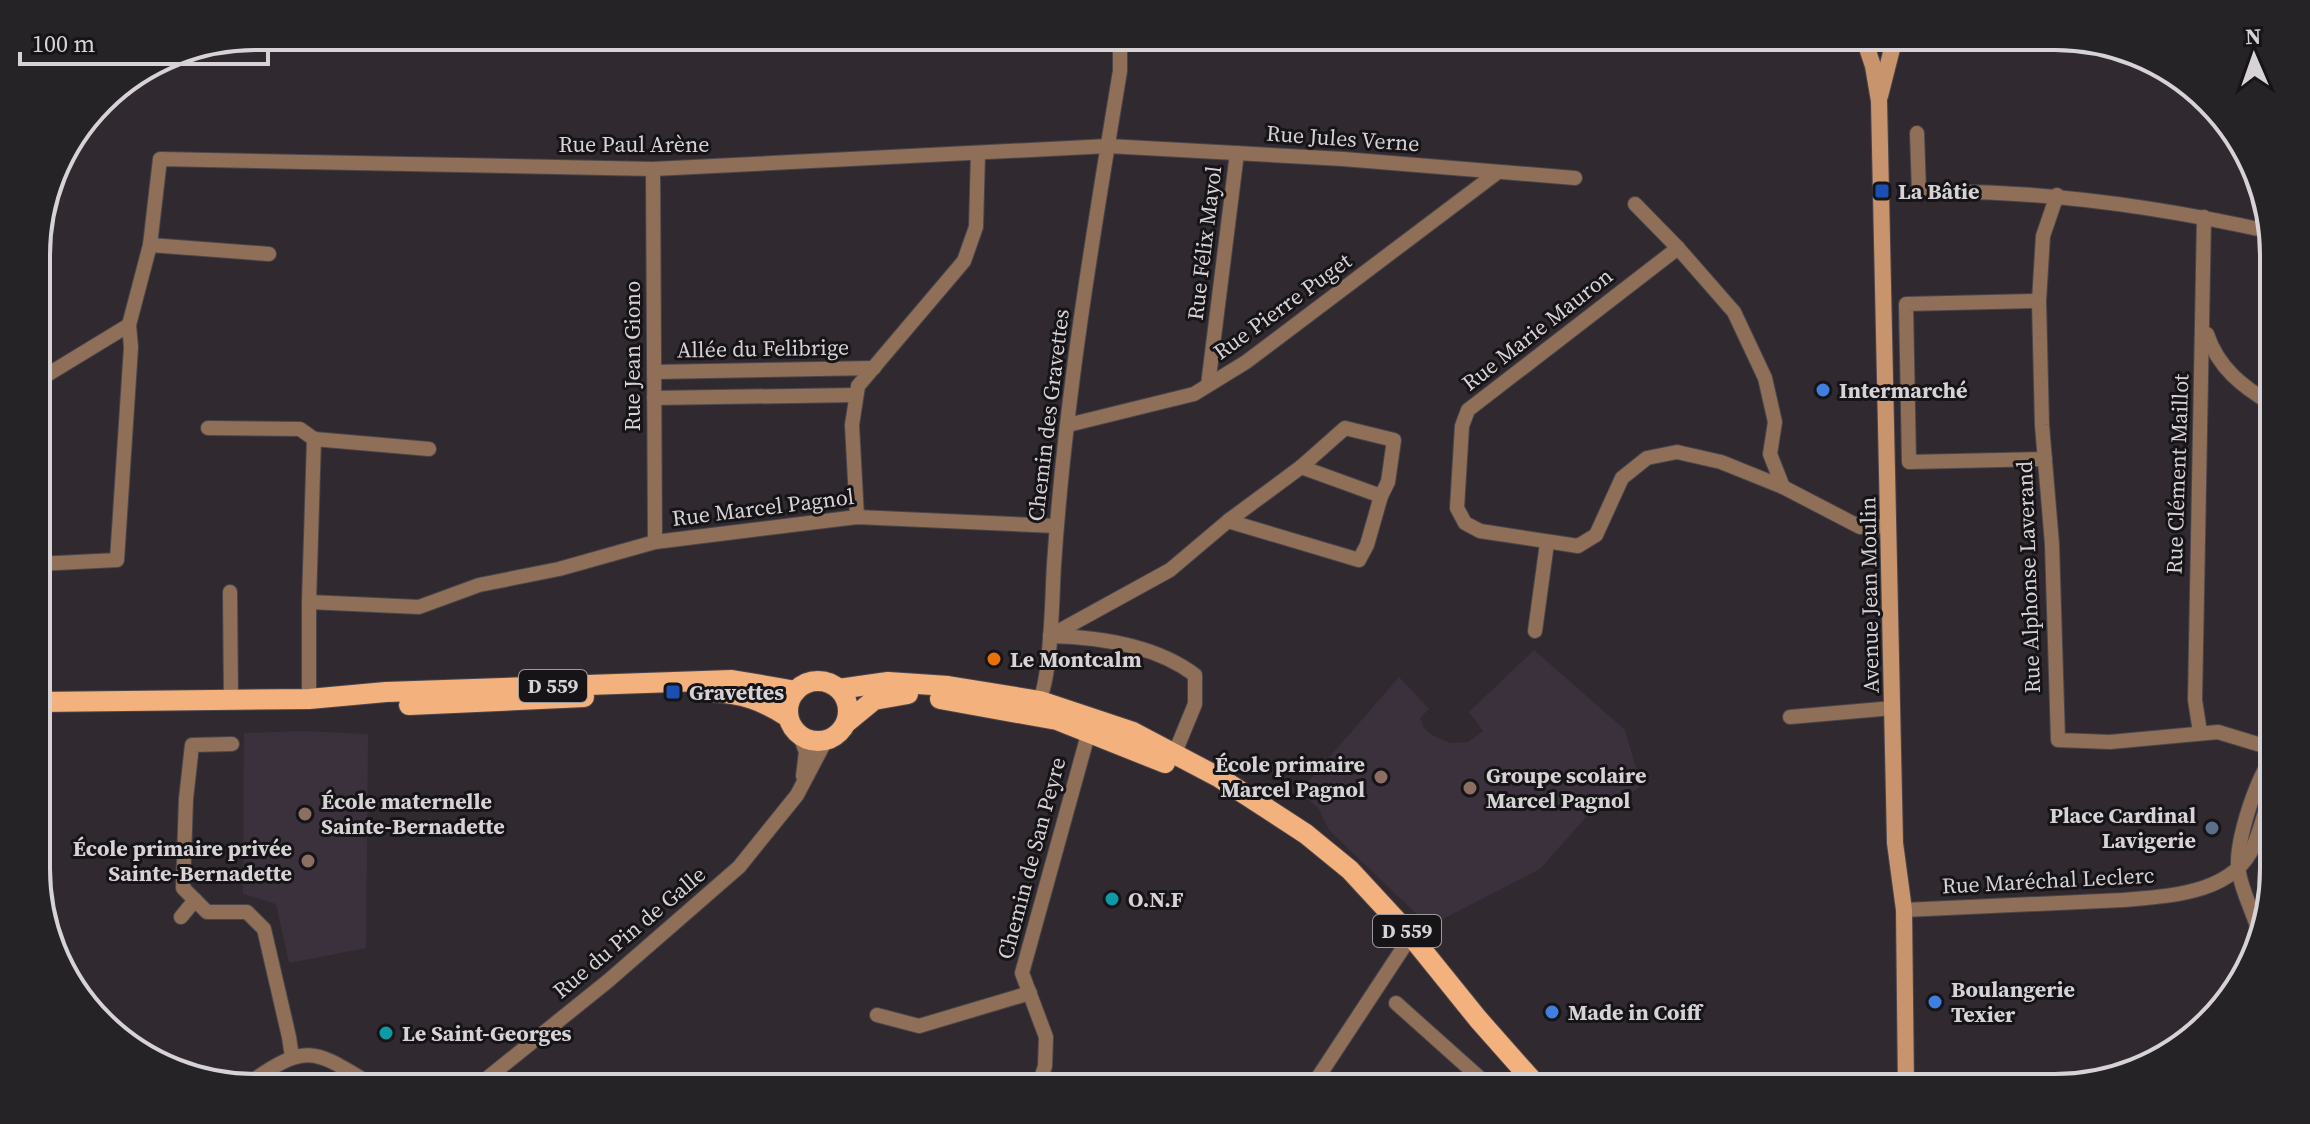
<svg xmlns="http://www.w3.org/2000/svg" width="2310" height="1124" viewBox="0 0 2310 1124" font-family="'Source Serif 4',serif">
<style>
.built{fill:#3b313c}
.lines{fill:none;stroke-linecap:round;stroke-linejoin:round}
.street-casing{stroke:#4b454b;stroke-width:16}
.secondary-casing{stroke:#4b454b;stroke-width:18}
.primary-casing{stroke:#4b454b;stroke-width:22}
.street{stroke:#8f6f57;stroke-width:14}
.secondary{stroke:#c7946d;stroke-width:16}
.primary{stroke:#f3b17d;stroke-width:20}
.transit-dot{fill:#1a4fb4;stroke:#161417;stroke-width:3}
.shop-dot{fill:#3f7fe0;stroke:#161417;stroke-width:3}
.food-dot{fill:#e8710a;stroke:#161417;stroke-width:3}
.education-dot{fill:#8d6e63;stroke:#161417;stroke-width:3}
.service-dot{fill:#5c6f8a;stroke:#161417;stroke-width:3}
.culture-dot{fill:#0f9aa8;stroke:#161417;stroke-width:3}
.labels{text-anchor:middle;stroke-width:6;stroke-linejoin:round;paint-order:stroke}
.shield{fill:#161417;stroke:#9c999d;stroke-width:2}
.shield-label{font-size:20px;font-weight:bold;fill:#d6d2d6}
.street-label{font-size:22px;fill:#d6d2d6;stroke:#161417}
.poi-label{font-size:22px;font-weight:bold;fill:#d6d2d6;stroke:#161417;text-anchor:start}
.rim{fill:none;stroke:#d6d2d6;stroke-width:4}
</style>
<rect width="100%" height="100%" fill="#302a30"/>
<g class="built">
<path d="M1534 650 1625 730 1641 786 1616 804 1586 817 1540 869 1429 926 1329 830 1319 809 1300 791 1399 677 1429 709 1420 718 1424 728 1432 735 1450 743 1468 742 1483 731 1469 712Z"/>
<path d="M303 731 368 734 366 948 289 963 276 904 243 894 244 733Z"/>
</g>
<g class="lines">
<g class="street-casing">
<g id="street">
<path d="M881 36 1120 42"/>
<path d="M1917 133 1919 192C2038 189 2156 206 2272 232"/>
<path d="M653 169 655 542"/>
<path d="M2057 195 2043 236 2039 301 2042 425 2052 544 2058 740 2110 742 2218 732 2274 749"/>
<path d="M1635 204 1678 248"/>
<path d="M150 245 269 254"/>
<path d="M1678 248 1734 312 1765 378 1775 422 1770 454 1783 487 1721 462 1677 452 1647 458 1622 478 1596 535 1578 546 1480 531 1465 523 1457 508 1462 426 1468 410Z"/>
<path d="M2039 301 1906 304 1909 462 2045 459"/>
<path d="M2207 334C2218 368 2243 387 2273 405"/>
<path d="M654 372 874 368"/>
<path d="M37 381 129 325"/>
<path d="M1208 385 1237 153"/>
<path d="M654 398 856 395"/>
<path d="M1068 425 1194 394 1246 362 1498 172"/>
<path d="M208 428 300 429 314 439"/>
<path d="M1301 467 1345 428 1394 440 1388 482 1381 496"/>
<path d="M1783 487 1860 527 1889 526"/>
<path d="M857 517 852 425 858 386 964 261 976 227 978 153"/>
<path d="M37 564 117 560 131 347 129 325 150 245 160 159 653 169 1108 146 1343 159 1575 178"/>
<path d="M230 592 231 701"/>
<path d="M309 602 419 607 479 585 559 569 655 542 857 517 1056 526"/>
<path d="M1535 631 1547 543"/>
<path d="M309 699V602L314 439 429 449"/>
<path d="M1034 706C1052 696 1052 590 1054 565 1065 399 1093 235 1120 71V36"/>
<path d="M1790 717 1893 708"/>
<path d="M2200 732 2195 700 2204 217"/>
<path d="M800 736 806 752 803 776"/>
<path d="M232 744 192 745 186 799 183 888 207 912H247L264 929 289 1037 292 1057"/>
<path d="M1174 755 1195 704V675C1155 645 1099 637 1050 636L1170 570 1228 521 1359 560 1367 545 1381 496 1301 467 1228 521"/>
<path d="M1904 910 2123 900C2168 896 2234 894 2254 845 2262 826 2266 805 2274 786"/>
<path d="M181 917 195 900"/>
<path d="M2260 928 2257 926C2251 908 2242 890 2239 873 2233 848 2257 774 2274 756"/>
<path d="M2249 969 2257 926"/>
<path d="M1396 1003 1491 1088"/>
<path d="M877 1015 919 1026 1030 993"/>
<path d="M245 1086C309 1040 314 1050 377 1088"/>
<path d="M475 1088 608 981 739 867 797 795 826 740"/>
<path d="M1038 1088 1045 1066 1046 1037 1022 973 1089 731"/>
<path d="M1311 1088 1411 936"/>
</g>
</g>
<g class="secondary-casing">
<g id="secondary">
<path d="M1863 36 1873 66 1879 101 1895 843 1904 910 1906 1088"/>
<path d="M1880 96 1895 37"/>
</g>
</g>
<g class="primary-casing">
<g id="primary">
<circle cx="818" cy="711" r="30"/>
<path d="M839 689 888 682 948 686 1040 701 1133 732 1220 778 1306 834 1350 870 1411 936 1478 1019 1532 1080 1543 1088"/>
<path d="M712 692C742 693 763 701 788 717"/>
<path d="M940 699 1057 720 1165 763"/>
<path d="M38 702 309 699 386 692 732 680 796 691"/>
<path d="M409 705 584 697"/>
<path d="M846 723 874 700 908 694"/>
</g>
</g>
<use href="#street" class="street"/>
<use href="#secondary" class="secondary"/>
<use href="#primary" class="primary"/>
</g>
<g class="transit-dot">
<rect x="1874" y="183" width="16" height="16" rx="4"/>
<rect x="665" y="684" width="16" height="16" rx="4"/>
</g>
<g class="shop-dot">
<circle cx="1823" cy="390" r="8"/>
<circle cx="1935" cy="1002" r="8"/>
<circle cx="1552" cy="1012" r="8"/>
</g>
<circle class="food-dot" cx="994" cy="659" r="8"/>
<g class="education-dot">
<circle cx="1381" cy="777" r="8"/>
<circle cx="1470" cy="788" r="8"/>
<circle cx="305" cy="814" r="8"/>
<circle cx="308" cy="861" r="8"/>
</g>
<circle class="service-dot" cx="2212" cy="828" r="8"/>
<g class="culture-dot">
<circle cx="1112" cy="899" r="8"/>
<circle cx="386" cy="1033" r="8"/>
</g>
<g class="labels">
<g class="shield">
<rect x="519" y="670" width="68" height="32" rx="6"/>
<rect x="1373" y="915" width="68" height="32" rx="6"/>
</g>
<g class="shield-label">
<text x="553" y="693">D 559</text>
<text x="1407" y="938">D 559</text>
</g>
<g class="street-label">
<text transform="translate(1343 138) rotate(4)" y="8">Rue Jules Verne</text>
<text x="634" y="152">Rue Paul Arène</text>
<text transform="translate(1204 243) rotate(-83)" y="8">Rue Félix Mayol</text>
<text transform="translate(1282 306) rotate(-36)" y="8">Rue Pierre Puget</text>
<text transform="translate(1537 329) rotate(-38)" y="8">Rue Marie Mauron</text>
<text transform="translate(763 348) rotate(-1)" y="8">Allée du Felibrige</text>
<text transform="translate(632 356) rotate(-90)" y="8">Rue Jean Giono</text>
<text transform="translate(1048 415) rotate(-83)" y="8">Chemin des Gravettes</text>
<text transform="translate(2177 474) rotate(-88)" y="8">Rue Clément Maillot</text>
<text transform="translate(763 507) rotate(-7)" y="8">Rue Marcel Pagnol</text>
<text transform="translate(2028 577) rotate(-92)" y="8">Rue Alphonse Laverand</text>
<text transform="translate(1869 595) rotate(-91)" y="8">Avenue Jean Moulin</text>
<text transform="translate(1031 858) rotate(-75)" y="8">Chemin de San Peyre</text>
<text transform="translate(2048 880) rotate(-3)" y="8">Rue Maréchal Leclerc</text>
<text transform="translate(629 932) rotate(-40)" y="8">Rue du Pin de Galle</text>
</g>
<g class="poi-label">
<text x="1898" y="199">La Bâtie</text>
<text x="1839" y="398">Intermarché</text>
<text x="1010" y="667">Le Montcalm</text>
<text x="689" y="700">Gravettes</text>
<text x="1365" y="772" text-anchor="end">École primaire<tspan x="1365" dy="25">Marcel Pagnol</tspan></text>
<text x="1486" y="783">Groupe scolaire<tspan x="1486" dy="25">Marcel Pagnol</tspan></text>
<text x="321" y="809">École maternelle<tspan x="321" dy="25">Sainte-Bernadette</tspan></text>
<text x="2196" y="823" text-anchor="end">Place Cardinal<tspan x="2196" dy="25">Lavigerie</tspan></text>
<text x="292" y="856" text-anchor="end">École primaire privée<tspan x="292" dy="25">Sainte-Bernadette</tspan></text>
<text x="1128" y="907">O.N.F</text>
<text x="1951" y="997">Boulangerie<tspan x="1951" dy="25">Texier</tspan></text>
<text x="1568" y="1020">Made in Coiff</text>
<text x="402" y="1041">Le Saint-Georges</text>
</g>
</g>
<path d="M0 0H2310V1124H0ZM255 50H2055A205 205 0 0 1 2260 255V869A205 205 0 0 1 2055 1074H255A205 205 0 0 1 50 869V255A205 205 0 0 1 255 50Z" fill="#252326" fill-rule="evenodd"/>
<path class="rim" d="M255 50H2055A205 205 0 0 1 2260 255V869A205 205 0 0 1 2055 1074H255A205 205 0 0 1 50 869V255A205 205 0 0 1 255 50Z"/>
<g transform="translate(2254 56) rotate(358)" stroke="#161417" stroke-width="6" paint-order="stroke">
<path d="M0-6L14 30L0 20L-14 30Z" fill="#d6d2d6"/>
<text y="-12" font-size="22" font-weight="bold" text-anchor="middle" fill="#d6d2d6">N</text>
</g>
<path d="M20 52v12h248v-12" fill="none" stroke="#d6d2d6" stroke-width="4"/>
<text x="32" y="52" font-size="24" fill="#d6d2d6" stroke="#161417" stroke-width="6" paint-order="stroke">100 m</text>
</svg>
